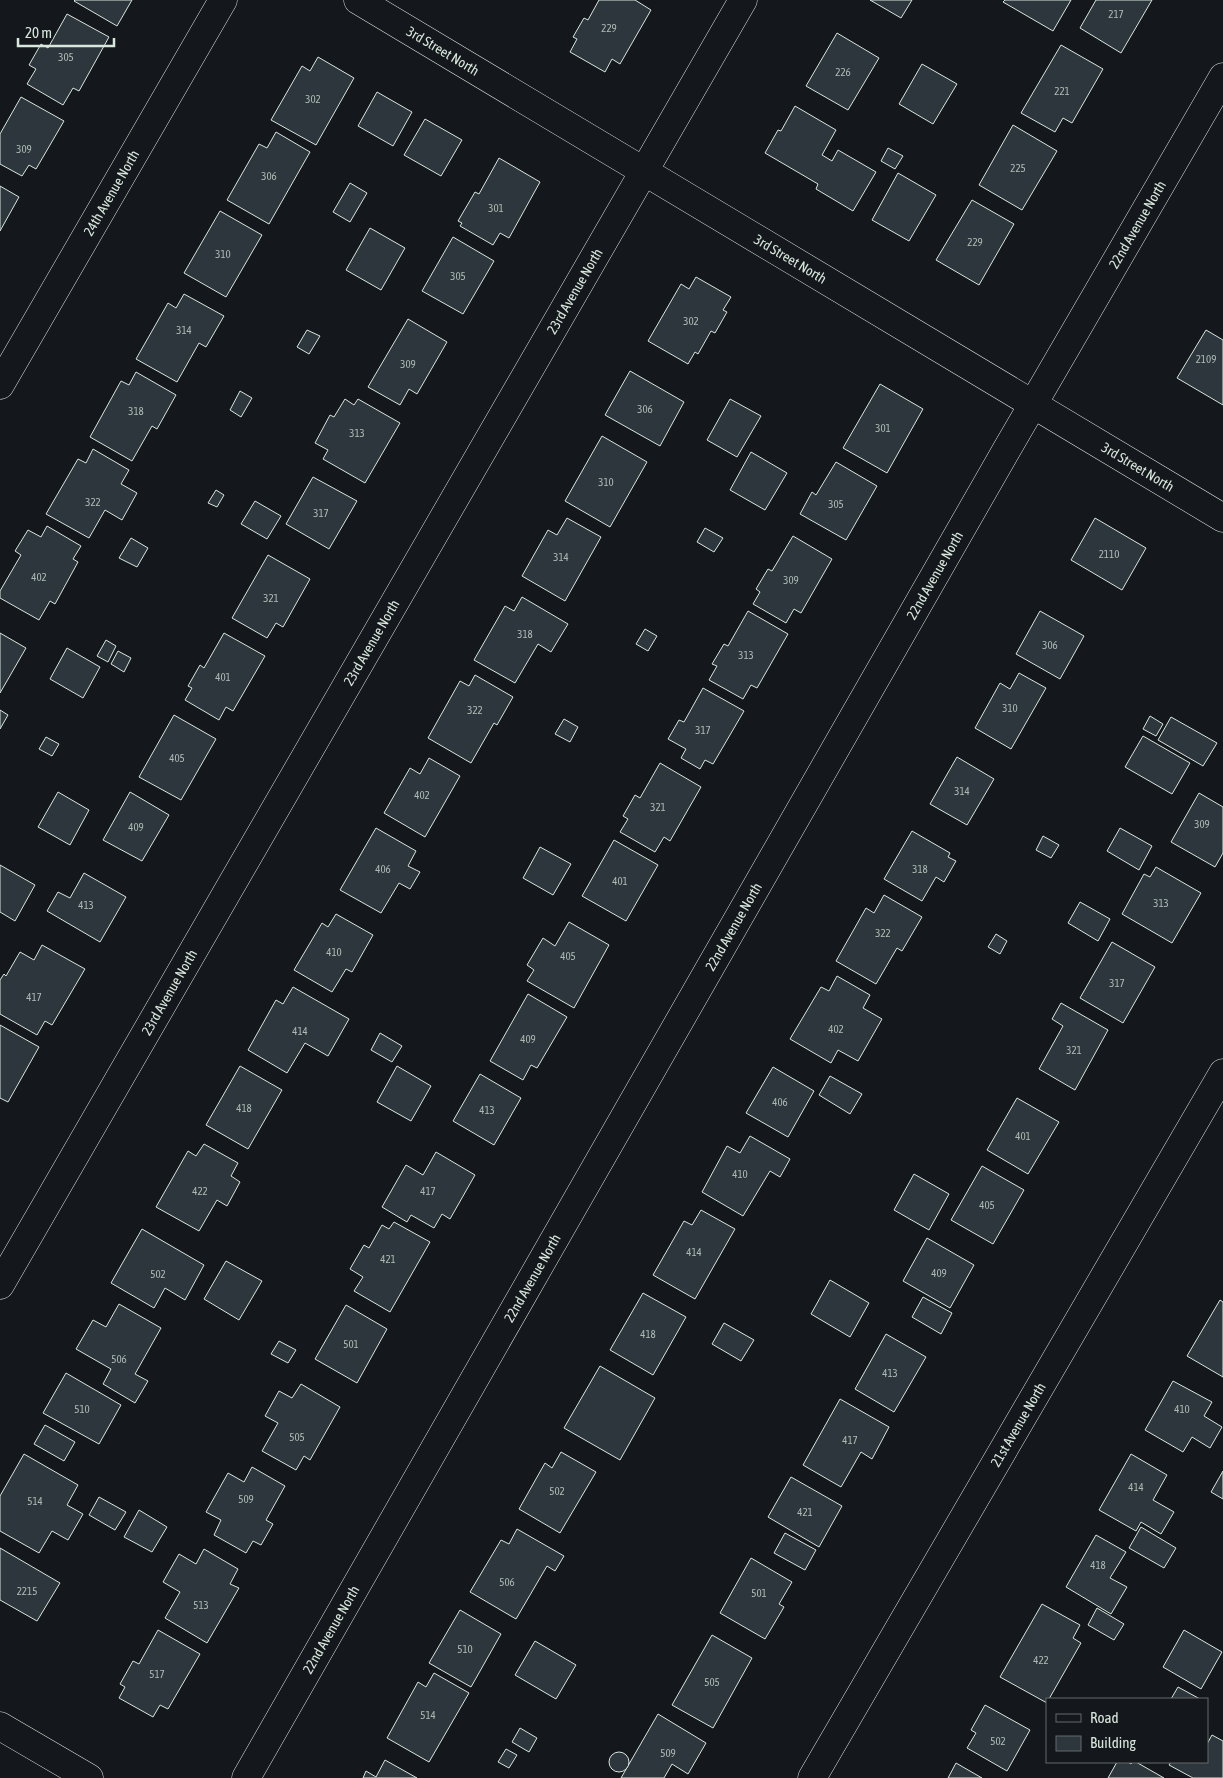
<svg xmlns="http://www.w3.org/2000/svg" width="1223" height="1778" viewBox="0 0 1223 1778" font-family="'Asap Condensed',sans-serif">
<style>
.building{fill:#2c363c;stroke:#d8e6dc}
.lines{fill:none;stroke-linecap:round;stroke-linejoin:round}
.street-casing{stroke:#d8e6dc;stroke-width:29}
.secondary-casing{stroke:#d8e6dc;stroke-width:29}
.street{stroke:#14181c;stroke-width:28}
.secondary{stroke:#14181c;stroke-width:28}
.labels{text-anchor:middle;stroke-width:4;stroke-linejoin:round;paint-order:stroke}
.number-label{font-size:11px;fill:#adbab4}
.street-label{font-size:14px;fill:#d8e6dc;stroke:#14181c}
</style>
<rect width="100%" height="100%" fill="#14181c"/>
<g class="building">
<path d="M75 0H132L117 26 74 1Z"/>
<path d="M599 0H635L651 10 620 64 612 59 605 72 570 52 577 39 573 37 584 18 588 20Z"/>
<path d="M870 0H912L901 18Z"/>
<path d="M1005 0H1071L1053 31 1003 2Z"/>
<path d="M1096 0H1152L1121 53 1080 28Z"/>
<path d="M67 14 109 37 79 91 73 88 63 105 27 84 36 69 29 65 41 44 48 48Z"/>
<path d="M837 33 879 58 848 110 806 86Z"/>
<path d="M1061 45 1103 69 1072 123 1063 118 1055 132 1021 113Z"/>
<path d="M318 57 354 78 316 145 271 120 302 66 310 71Z"/>
<path d="M922 64 957 84 933 124 899 104Z"/>
<path d="M377 92 412 112 393 146 358 126Z"/>
<path d="M21 97 64 121 36 169 29 165 22 176 0 164V134Z"/>
<path d="M795 106 836 130 822 155 832 161 838 150 876 172 853 211 816 189 818 184 765 153 778 130 781 131Z"/>
<path d="M425 119 462 140 441 176 404 155Z"/>
<path d="M1013 125 1057 151 1022 210 979 185Z"/>
<path d="M276 132 310 152 269 224 227 200 259 144 267 148Z"/>
<path d="M888 148 903 156 895 169 881 161Z"/>
<path d="M499 158 540 182 509 238 500 233 493 245 460 226 462 223 458 221 475 192 479 194Z"/>
<path d="M898 173 936 195 909 241 872 220Z"/>
<path d="M350 183 367 193 350 222 333 212Z"/>
<path d="M0 186 19 197 0 231Z"/>
<path d="M972 200 1014 224 979 285 936 260Z"/>
<path d="M220 211 262 235 226 297 184 273Z"/>
<path d="M370 228 405 248 381 290 346 270Z"/>
<path d="M453 237 494 261 463 314 422 291Z"/>
<path d="M696 277 731 297 723 310 727 312 715 333 711 331 698 354 695 352 688 364 648 341 681 284 689 289Z"/>
<path d="M184 294 224 316 206 347 199 343 177 382 136 359 168 303 176 308Z"/>
<path d="M408 319 447 342 417 394 409 389 400 405 368 387Z"/>
<path d="M307 330 320 336 309 354 297 347Z"/>
<path d="M1206 330 1223 340V405L1177 378Z"/>
<path d="M630 371 684 402 660 446 605 415Z"/>
<path d="M136 372 176 395 157 429 152 426 132 461 90 437 121 381 129 385Z"/>
<path d="M880 384 923 409 887 473 843 448Z"/>
<path d="M240 391 252 398 241 417 230 410Z"/>
<path d="M345 399 354 405 358 399 400 423 365 483 323 459 328 450 315 443 330 415 334 417Z"/>
<path d="M730 399 761 416 737 457 707 440Z"/>
<path d="M602 436 647 462 610 527 565 501Z"/>
<path d="M93 449 129 470 121 484 137 493 122 520 105 510 89 538 46 514 78 459 86 463Z"/>
<path d="M751 452 787 473 765 510 730 490Z"/>
<path d="M836 462 877 486 846 540 800 514 812 492 816 495Z"/>
<path d="M313 477 357 501 329 549 286 524Z"/>
<path d="M216 490 224 495 217 507 208 503Z"/>
<path d="M255 501 281 516 267 539 241 524Z"/>
<path d="M567 518 601 537 565 601 522 576 548 530 557 535Z"/>
<path d="M1095 518 1146 548 1122 590 1071 560Z"/>
<path d="M47 526 81 546 73 559 78 562 55 604 50 601 39 620 0 598V591L21 555 15 551 28 530 41 537Z"/>
<path d="M705 528 723 538 714 552 697 542Z"/>
<path d="M793 536 832 559 801 613 794 609 786 623 753 604 760 592 756 589 768 569 772 571Z"/>
<path d="M131 538 148 548 137 567 119 558Z"/>
<path d="M268 555 310 579 283 627 276 623 267 638 232 618Z"/>
<path d="M522 597 568 624 551 652 538 644 515 683 474 660 505 606 514 611Z"/>
<path d="M748 611 788 634 757 688 751 685 743 699 709 680 717 666 712 664 724 644 728 646Z"/>
<path d="M1040 611 1084 636 1060 679 1016 654Z"/>
<path d="M645 629 657 636 648 651 636 644Z"/>
<path d="M0 633 26 648 0 693Z"/>
<path d="M224 633 265 656 233 711 226 707 219 720 185 700 192 688 188 686 200 665 204 668Z"/>
<path d="M106 640 116 646 108 662 97 656Z"/>
<path d="M67 648 100 667 83 698 50 679Z"/>
<path d="M118 651 131 658 124 672 111 664Z"/>
<path d="M1019 673 1046 688 1011 749 975 728 1000 683 1010 689Z"/>
<path d="M475 675 513 697 497 725 494 723 471 763 428 738 460 681 469 686Z"/>
<path d="M703 688 744 711 713 764 705 760 700 769 681 758 686 749 668 739 679 720 684 722Z"/>
<path d="M0 710 8 715 0 729Z"/>
<path d="M174 715 216 739 181 800 139 777Z"/>
<path d="M1150 716 1163 724 1156 736 1143 729Z"/>
<path d="M1171 717 1217 743 1203 766 1158 740Z"/>
<path d="M564 719 578 727 570 742 555 734Z"/>
<path d="M1143 736 1190 763 1172 794 1125 767Z"/>
<path d="M46 737 59 744 52 756 39 749Z"/>
<path d="M957 757 994 779 967 825 930 804Z"/>
<path d="M429 758 460 776 425 837 384 813 410 768 420 774Z"/>
<path d="M660 763 701 787 670 841 664 837 655 852 620 832 628 819 623 816 635 795 640 798Z"/>
<path d="M58 792 89 810 70 845 38 827Z"/>
<path d="M130 792 169 815 142 861 103 840Z"/>
<path d="M1199 793 1223 807V853L1215 867 1171 842Z"/>
<path d="M376 828 416 851 408 866 420 872 410 889 399 883 381 913 340 890Z"/>
<path d="M1120 828 1152 846 1139 870 1107 851Z"/>
<path d="M912 831 950 853 948 857 956 861 944 882 936 877 922 901 884 879Z"/>
<path d="M1043 836 1059 845 1051 858 1036 850Z"/>
<path d="M614 840 658 865 626 921 582 896Z"/>
<path d="M540 847 571 864 553 895 523 878Z"/>
<path d="M0 865 35 885 15 921 0 912Z"/>
<path d="M1156 867 1201 893 1172 943 1122 914 1144 874 1150 877Z"/>
<path d="M84 873 126 897 100 942 47 911 58 892 70 898Z"/>
<path d="M884 895 922 917 902 951 897 948 876 984 836 961 866 908 874 913Z"/>
<path d="M1080 902 1110 919 1098 941 1068 923Z"/>
<path d="M336 914 373 935 352 972 346 969 332 992 294 970 322 923 328 927Z"/>
<path d="M569 922 609 945 574 1008 527 981 534 970 527 965 543 938 555 946Z"/>
<path d="M996 934 1007 941 1000 954 988 947Z"/>
<path d="M1112 942 1155 967 1123 1023 1080 998Z"/>
<path d="M42 945 85 969 52 1025 45 1021 37 1035 0 1014V980L4 974 6 976 20 952 34 960Z"/>
<path d="M837 976 870 995 863 1008 882 1019 858 1061 838 1050 831 1063 790 1039 821 987 829 991Z"/>
<path d="M293 987 349 1019 328 1056 305 1043 287 1073 248 1050 276 1000 283 1004Z"/>
<path d="M528 994 567 1017 537 1068 531 1065 523 1080 490 1061Z"/>
<path d="M1061 1003 1108 1030 1075 1090 1039 1069 1063 1026 1052 1019Z"/>
<path d="M0 1025 39 1047 8 1102 0 1098Z"/>
<path d="M380 1033 402 1046 392 1062 371 1050Z"/>
<path d="M240 1066 282 1090 248 1149 206 1125Z"/>
<path d="M397 1066 431 1086 411 1121 377 1102Z"/>
<path d="M773 1067 814 1091 788 1137 746 1113Z"/>
<path d="M480 1074 521 1098 494 1145 453 1121Z"/>
<path d="M830 1076 862 1094 850 1114 819 1095Z"/>
<path d="M1017 1098 1059 1122 1028 1174 987 1150Z"/>
<path d="M750 1136 790 1159 780 1177 770 1171 743 1216 702 1192 727 1146 740 1153Z"/>
<path d="M204 1144 238 1163 231 1176 240 1182 227 1206 217 1200 199 1231 156 1207 188 1151 196 1156Z"/>
<path d="M436 1152 475 1175 450 1219 442 1214 434 1228 411 1215 407 1222 382 1207 406 1165 423 1175Z"/>
<path d="M982 1166 1024 1190 993 1244 951 1220Z"/>
<path d="M914 1174 949 1194 929 1230 894 1210Z"/>
<path d="M701 1210 735 1229 695 1299 653 1275 684 1221 692 1225Z"/>
<path d="M394 1222 430 1242 390 1312 354 1291 363 1277 350 1269 364 1245 369 1248 382 1225 389 1229Z"/>
<path d="M142 1229 204 1265 185 1300 165 1288 154 1308 111 1283Z"/>
<path d="M927 1238 974 1265 950 1308 903 1281Z"/>
<path d="M226 1261 262 1281 239 1320 204 1299Z"/>
<path d="M830 1280 869 1303 850 1337 811 1314Z"/>
<path d="M643 1293 686 1317 653 1375 610 1350Z"/>
<path d="M923 1297 952 1313 941 1334 912 1317Z"/>
<path d="M1220 1300 1223 1302V1377L1187 1356Z"/>
<path d="M119 1304 161 1328 135 1374 148 1381 135 1403 103 1384 111 1369 76 1349 93 1320 106 1327Z"/>
<path d="M346 1305 387 1329 357 1383 315 1359Z"/>
<path d="M724 1323 754 1340 741 1361 712 1344Z"/>
<path d="M886 1334 926 1357 894 1412 855 1389Z"/>
<path d="M279 1341 296 1350 288 1363 271 1354Z"/>
<path d="M600 1366 655 1398 620 1460 564 1428Z"/>
<path d="M66 1373 121 1405 99 1444 43 1413Z"/>
<path d="M1173 1381 1212 1402 1204 1416 1222 1427 1210 1448 1192 1437 1183 1452 1145 1430Z"/>
<path d="M301 1384 340 1407 310 1460 304 1456 296 1470 262 1451 278 1423 265 1416 279 1391 292 1398Z"/>
<path d="M840 1399 889 1427 872 1459 861 1452 841 1487 803 1465Z"/>
<path d="M45 1425 75 1442 64 1461 34 1444Z"/>
<path d="M561 1452 596 1472 560 1533 519 1509 545 1463 552 1468Z"/>
<path d="M24 1454 78 1485 67 1505 83 1514 68 1540 52 1531 39 1553 0 1531V1496Z"/>
<path d="M1131 1454 1167 1475 1153 1500 1174 1512 1161 1534 1141 1522 1136 1531 1099 1510Z"/>
<path d="M252 1467 285 1486 266 1520 273 1524 261 1545 253 1541 246 1553 214 1535 221 1520 206 1512 228 1473 244 1482Z"/>
<path d="M1223 1471V1499L1211 1492Z"/>
<path d="M791 1477 842 1506 819 1547 768 1517Z"/>
<path d="M99 1497 126 1512 115 1530 89 1515Z"/>
<path d="M139 1510 167 1527 152 1552 124 1537Z"/>
<path d="M1141 1527 1176 1548 1164 1568 1129 1548Z"/>
<path d="M517 1529 564 1556 555 1571 547 1566 516 1619 470 1592 501 1540 509 1544Z"/>
<path d="M785 1533 816 1550 805 1570 774 1553Z"/>
<path d="M1096 1535 1126 1552 1110 1578 1127 1587 1111 1614 1066 1587Z"/>
<path d="M0 1548 60 1583 37 1621 0 1600Z"/>
<path d="M204 1549 238 1569 230 1584 239 1588 207 1643 165 1618 180 1592 163 1582 179 1554 196 1564Z"/>
<path d="M751 1558 792 1582 779 1604 784 1607 765 1639 720 1613Z"/>
<path d="M1042 1604 1080 1625 1073 1638 1081 1643 1049 1699H1047V1703L1000 1677Z"/>
<path d="M1097 1608 1124 1624 1114 1640 1088 1625Z"/>
<path d="M460 1610 501 1634 471 1687 429 1663Z"/>
<path d="M158 1630 200 1654 168 1709 160 1705 153 1717 119 1698 125 1687 120 1684 133 1661 139 1664Z"/>
<path d="M1184 1630 1222 1652 1201 1689 1163 1667Z"/>
<path d="M712 1635 752 1658 713 1728 672 1705Z"/>
<path d="M535 1641 576 1665 556 1699 515 1675Z"/>
<path d="M434 1673 469 1693 429 1762 387 1738 418 1682 426 1687Z"/>
<path d="M1178 1687 1200 1699H1171Z"/>
<path d="M985 1705 1030 1730 1007 1771 967 1748 976 1733 971 1730Z"/>
<path d="M658 1714 706 1743 688 1774 672 1764 664 1778H621Z"/>
<path d="M520 1728 537 1738 529 1752 512 1742Z"/>
<path d="M1212 1735 1223 1741V1778H1193L1169 1765 1171 1762H1207V1744Z"/>
<path d="M506 1749 517 1755 509 1768 498 1762Z"/>
<circle cx="619" cy="1762" r="10"/>
<path d="M385 1760 417 1778H363L366 1771 376 1777Z"/>
<path d="M1117 1762H1128L1131 1764 1133 1762H1136L1164 1778H1108Z"/>
<path d="M956 1763 982 1778H948Z"/>
</g>
<g class="lines">
<g class="street-casing">
<g id="street">
<path id="s1" d="M358 0 1223 518"/>
<path id="s2" d="M0 385 223 0"/>
<path id="s3" d="M0 1285 743 0"/>
<path id="s4" d="M246 1778 1007 449 1223 77"/>
<path id="s5" d="M812 1778 1223 1073"/>
</g>
</g>
<g class="secondary-casing">
<path id="secondary" d="M0 1726 89 1778"/>
</g>
<use href="#street" class="street"/>
<use href="#secondary" class="secondary"/>
</g>
<g class="labels">
<g class="number-label">
<text x="1116" y="18">217</text>
<text x="609" y="32">229</text>
<text x="66" y="61">305</text>
<text x="843" y="76">226</text>
<text x="1062" y="95">221</text>
<text x="313" y="103">302</text>
<text x="24" y="153">309</text>
<text x="1018" y="172">225</text>
<text x="269" y="180">306</text>
<text x="496" y="212">301</text>
<text x="975" y="246">229</text>
<text x="223" y="258">310</text>
<text x="458" y="280">305</text>
<text x="691" y="325">302</text>
<text x="184" y="334">314</text>
<text x="1206" y="363">2109</text>
<text x="408" y="368">309</text>
<text x="645" y="413">306</text>
<text x="136" y="415">318</text>
<text x="883" y="432">301</text>
<text x="357" y="437">313</text>
<text x="606" y="486">310</text>
<text x="93" y="506">322</text>
<text x="836" y="508">305</text>
<text x="321" y="517">317</text>
<text x="1109" y="558">2110</text>
<text x="561" y="561">314</text>
<text x="39" y="581">402</text>
<text x="791" y="584">309</text>
<text x="271" y="602">321</text>
<text x="525" y="638">318</text>
<text x="1050" y="649">306</text>
<text x="746" y="659">313</text>
<text x="223" y="681">401</text>
<text x="1010" y="712">310</text>
<text x="475" y="714">322</text>
<text x="703" y="734">317</text>
<text x="177" y="762">405</text>
<text x="962" y="795">314</text>
<text x="422" y="799">402</text>
<text x="658" y="811">321</text>
<text x="1202" y="828">309</text>
<text x="136" y="831">409</text>
<text x="383" y="873">406</text>
<text x="920" y="873">318</text>
<text x="620" y="885">401</text>
<text x="1161" y="907">313</text>
<text x="86" y="909">413</text>
<text x="883" y="937">322</text>
<text x="334" y="956">410</text>
<text x="568" y="960">405</text>
<text x="1117" y="987">317</text>
<text x="34" y="1001">417</text>
<text x="836" y="1033">402</text>
<text x="300" y="1035">414</text>
<text x="528" y="1043">409</text>
<text x="1074" y="1054">321</text>
<text x="780" y="1106">406</text>
<text x="244" y="1112">418</text>
<text x="487" y="1114">413</text>
<text x="1023" y="1140">401</text>
<text x="740" y="1178">410</text>
<text x="200" y="1195">422</text>
<text x="428" y="1195">417</text>
<text x="987" y="1209">405</text>
<text x="694" y="1256">414</text>
<text x="388" y="1263">421</text>
<text x="939" y="1277">409</text>
<text x="158" y="1278">502</text>
<text x="648" y="1338">418</text>
<text x="351" y="1348">501</text>
<text x="119" y="1363">506</text>
<text x="890" y="1377">413</text>
<text x="82" y="1413">510</text>
<text x="1182" y="1413">410</text>
<text x="297" y="1441">505</text>
<text x="850" y="1444">417</text>
<text x="1136" y="1491">414</text>
<text x="557" y="1495">502</text>
<text x="246" y="1503">509</text>
<text x="35" y="1505">514</text>
<text x="805" y="1516">421</text>
<text x="1098" y="1569">418</text>
<text x="507" y="1586">506</text>
<text x="27" y="1595">2215</text>
<text x="759" y="1597">501</text>
<text x="201" y="1609">513</text>
<text x="465" y="1653">510</text>
<text x="1041" y="1664">422</text>
<text x="157" y="1678">517</text>
<text x="712" y="1686">505</text>
<text x="428" y="1719">514</text>
<text x="998" y="1745">502</text>
<text x="668" y="1757">509</text>
</g>
<g class="street-label">
<text dy="5" stroke="none"><textPath href="#s1" startOffset="99">3rd Street North</textPath></text>
<text dy="5" stroke="none"><textPath href="#s2" startOffset="222">24th Avenue North</textPath></text>
<text dy="5" stroke="none"><textPath href="#s4" startOffset="1791">22nd Avenue North</textPath></text>
<text dy="5" stroke="none"><textPath href="#s1" startOffset="504">3rd Street North</textPath></text>
<text dy="5" stroke="none"><textPath href="#s3" startOffset="1148">23rd Avenue North</textPath></text>
<text dy="5" stroke="none"><textPath href="#s1" startOffset="909">3rd Street North</textPath></text>
<text dy="5" stroke="none"><textPath href="#s4" startOffset="1386">22nd Avenue North</textPath></text>
<text dy="5" stroke="none"><textPath href="#s3" startOffset="742">23rd Avenue North</textPath></text>
<text dy="5" stroke="none"><textPath href="#s4" startOffset="981">22nd Avenue North</textPath></text>
<text dy="5" stroke="none"><textPath href="#s3" startOffset="338">23rd Avenue North</textPath></text>
<text dy="5" stroke="none"><textPath href="#s4" startOffset="576">22nd Avenue North</textPath></text>
<text dy="5" stroke="none"><textPath href="#s5" startOffset="409">21st Avenue North</textPath></text>
<text dy="5" stroke="none"><textPath href="#s4" startOffset="171">22nd Avenue North</textPath></text>
</g>
</g>
<rect x="1046" y="1698" width="162" height="65" fill="#14181c" stroke="#626a69"/>
<rect x="1056" y="1714" width="25" height="8" fill="#14181c" stroke="#626a69"/>
<text x="1090" y="1723" font-size="15" fill="#d8e6dc">Road</text>
<rect x="1056" y="1736" width="25" height="15" fill="#2c363c" stroke="#626a69"/>
<text x="1090" y="1748" font-size="15" fill="#d8e6dc">Building</text>
<path d="M18 38v8h96v-8" fill="none" stroke="#d8e6dc" stroke-width="2.5"/>
<text x="25" y="38" font-size="15" fill="#d8e6dc" stroke="#14181c" stroke-width="4" paint-order="stroke">20 m</text>
</svg>
